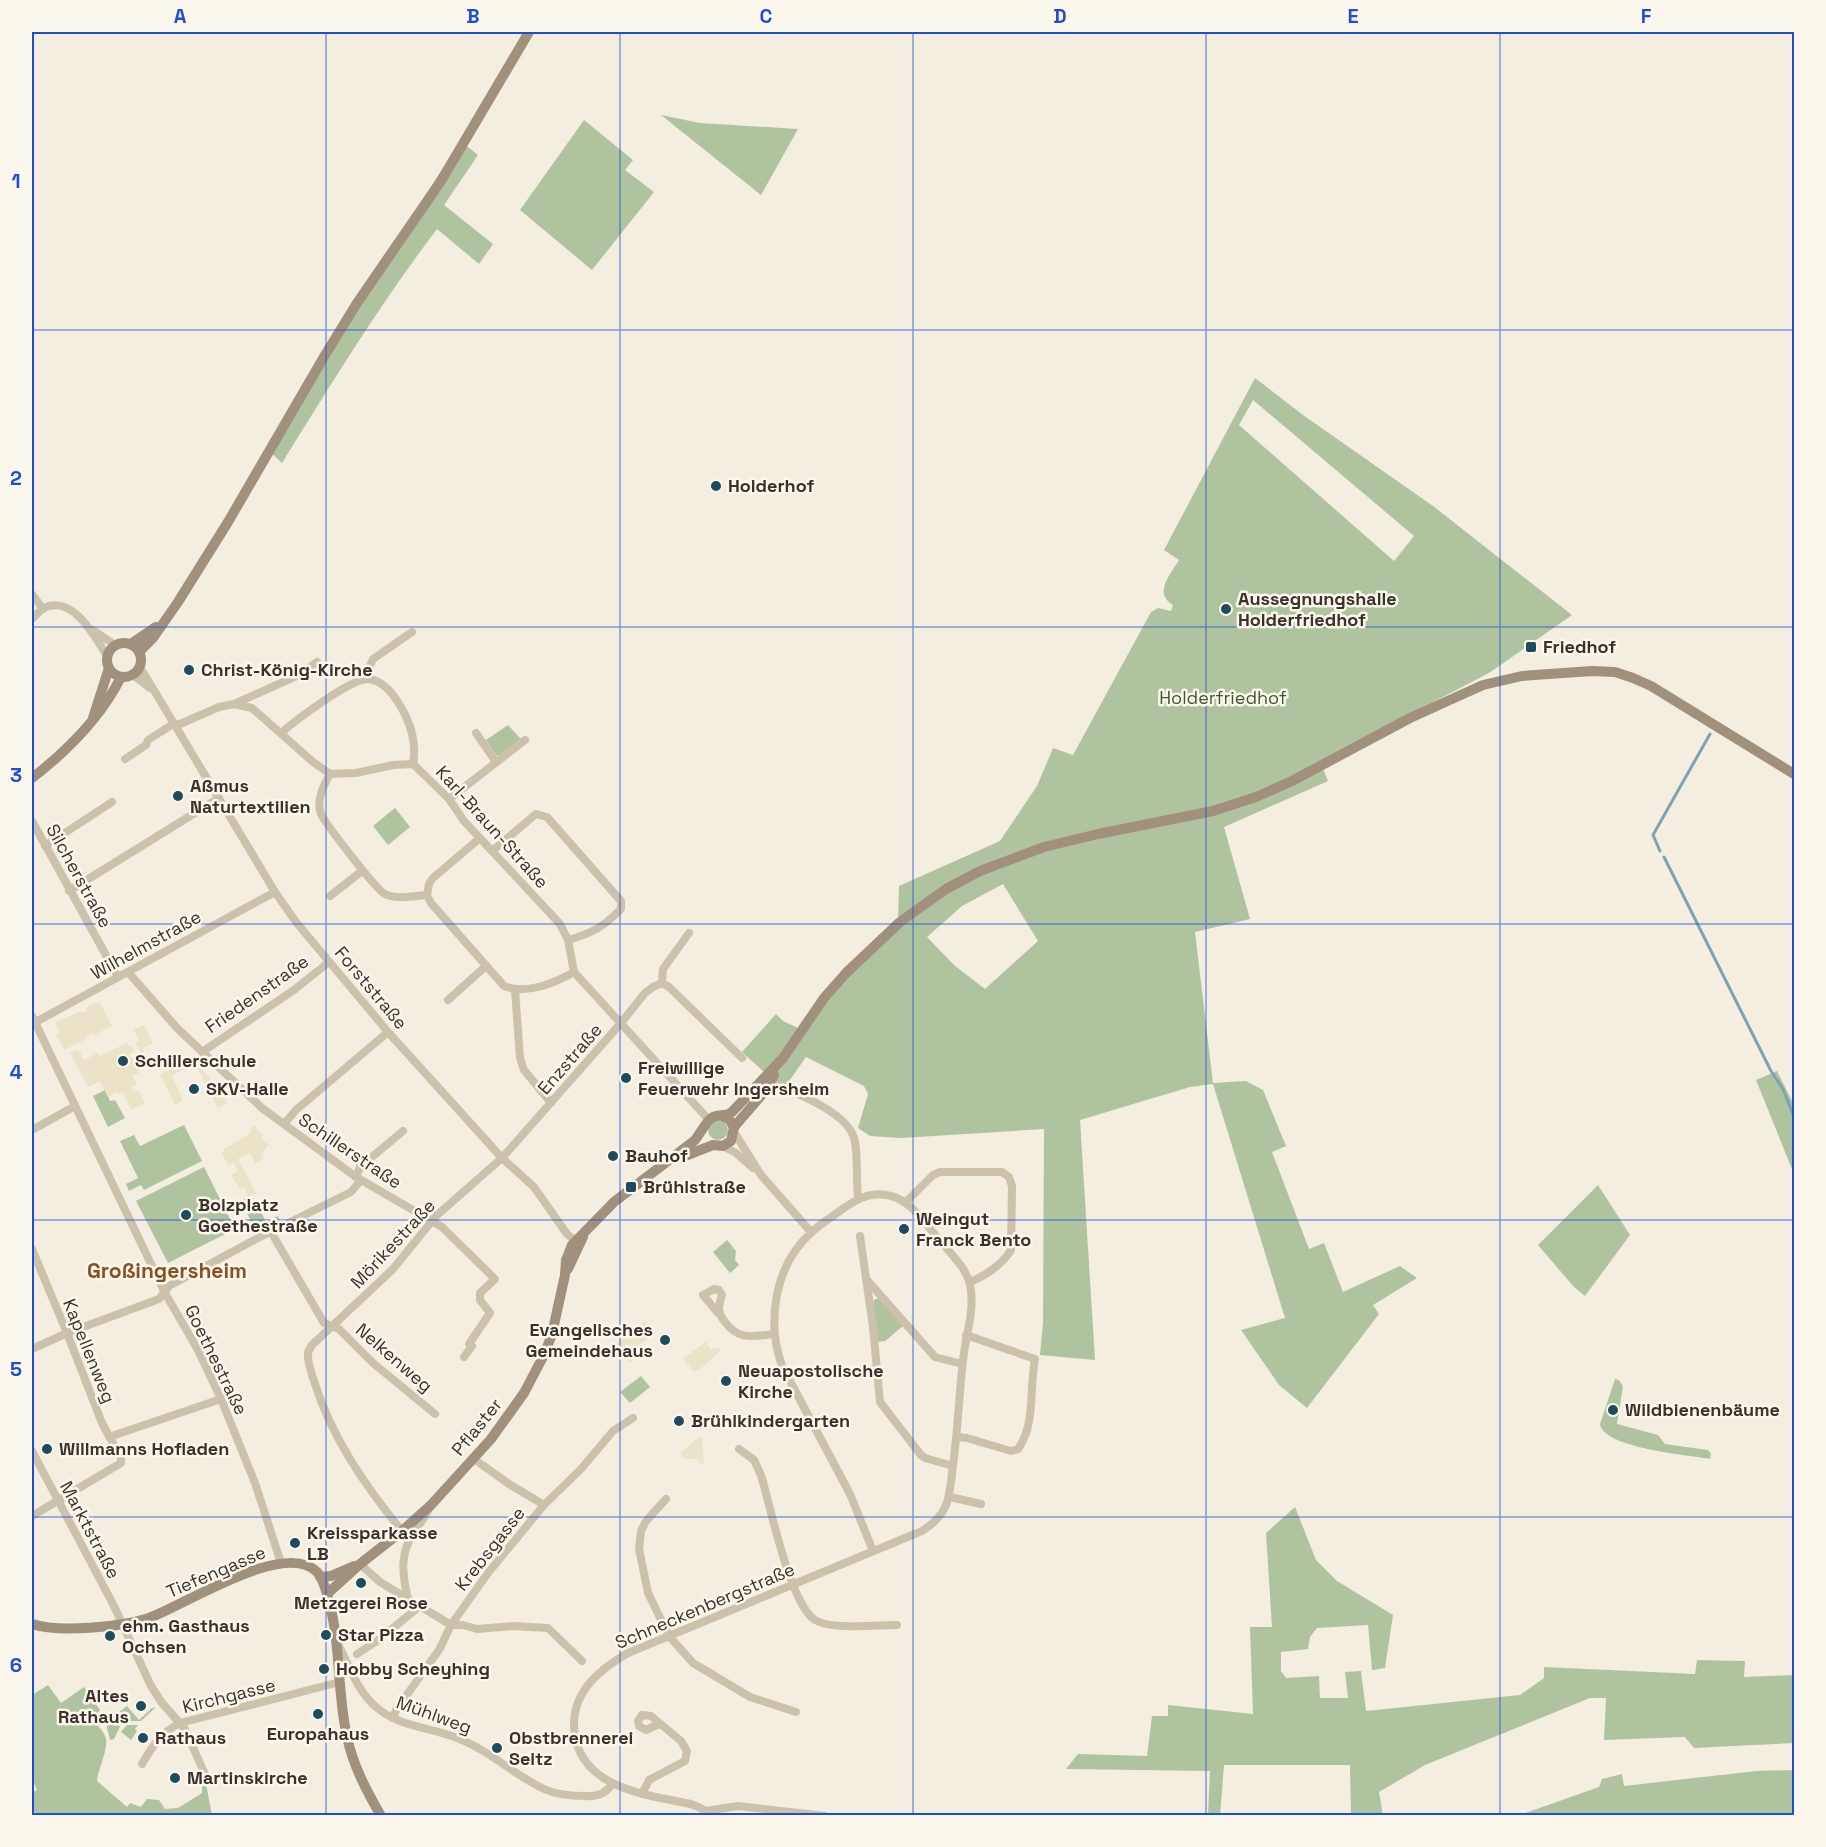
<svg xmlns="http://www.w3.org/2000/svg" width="1826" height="1847" viewBox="0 0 1826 1847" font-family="'Space Grotesk',sans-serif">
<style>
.green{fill:#b0c39f;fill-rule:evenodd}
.plaza{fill:#ebe3c7}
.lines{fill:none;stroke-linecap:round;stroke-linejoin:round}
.stream{stroke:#7ea4b1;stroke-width:3}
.street{stroke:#ccc1ab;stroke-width:8}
.secondary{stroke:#a0907c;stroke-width:10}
.grid{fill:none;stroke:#1d4ed8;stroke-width:1.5;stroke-opacity:0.55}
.poi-dot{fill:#1f4b5c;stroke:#fbf7ec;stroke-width:2}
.labels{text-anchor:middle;stroke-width:5;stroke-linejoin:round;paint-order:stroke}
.poi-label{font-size:18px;font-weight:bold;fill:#3a322a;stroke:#fbf7ec;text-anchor:start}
.park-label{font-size:18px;fill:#40582e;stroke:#fbf7ec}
.street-label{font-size:18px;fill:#3a322a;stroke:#fbf7ec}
.quarter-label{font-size:21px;font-weight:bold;fill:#8a5022;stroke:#fbf7ec}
.neatline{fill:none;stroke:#1d4ed8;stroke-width:2}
.grid-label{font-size:20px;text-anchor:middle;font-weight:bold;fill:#1d4ed8}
</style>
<rect width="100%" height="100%" fill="#f3eee0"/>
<g class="green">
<path d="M661 115 700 123 798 129 761 195Z"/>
<path d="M584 120 633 160 625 170 654 192 592 270 520 210Z"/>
<path d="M458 144 468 147 478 155 444 205 493 244 479 264 437 229C380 304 331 384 282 463L266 448Z"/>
<path d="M1255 378 1303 415 1433 506 1572 615 1489 673 1320 761 1328 781 1224 827 1250 919 1195 932 1213 1083 1246 1081 1263 1090 1286 1146 1272 1152 1309 1249 1324 1243 1343 1292 1400 1266 1417 1278 1373 1305 1379 1314 1307 1408 1279 1385 1241 1330 1285 1318 1213 1084 1190 1087 1080 1120 1095 1360 1040 1355 1043 1323 1044 1129 901 1138 870 1136 858 1128 868 1094 864 1086 806 1057 785 1087 776 1083 742 1052 776 1014 783 1021 798 1028 898 919 899 886 1000 841 1037 786 1053 748 1073 755 1151 612 1158 608 1171 611 1173 605C1153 593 1170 575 1179 560L1164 550ZM1253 400 1414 536 1394 561 1239 425ZM1003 884 1038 941 985 989 954 965 927 937 962 906Z"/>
<path d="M508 725 521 739 500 756 496 755 486 740Z"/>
<path d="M395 808 410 827 388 845 373 826Z"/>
<path d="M1777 1071 1794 1105V1174L1756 1080Z"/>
<path d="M105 1090 110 1101 115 1100 125 1118 108 1127 93 1096Z"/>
<circle cx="718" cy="1130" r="10"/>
<path d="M184 1125 202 1161 144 1190 141 1185 129 1191 126 1184 138 1178 120 1141 134 1135 140 1146Z"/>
<path d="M204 1167 235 1229 168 1263 136 1201Z"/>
<path d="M1598 1185 1630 1235 1585 1296 1574 1287 1538 1245Z"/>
<path d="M248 1197 257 1213 261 1212 266 1222 278 1216 281 1223 256 1232 241 1201Z"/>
<path d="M727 1240 736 1251 735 1260 739 1265 730 1273 713 1252Z"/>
<path d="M875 1299H881L903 1326 885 1341 877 1342 872 1304Z"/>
<path d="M641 1376 650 1387 630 1403 620 1392Z"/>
<path d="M1615 1379 1619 1380 1623 1386 1617 1424 1658 1435 1665 1444 1708 1450 1711 1454 1710 1459C1688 1455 1603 1448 1600 1424Z"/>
<path d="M1295 1507 1316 1560 1337 1581 1393 1615 1385 1668 1372 1670 1368 1625 1317 1628 1310 1637 1308 1649 1281 1652V1671L1286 1678 1319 1676 1320 1698H1348L1345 1672 1361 1671 1366 1711 1520 1695 1544 1678V1667L1695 1674 1697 1660 1745 1661 1744 1677 1794 1675V1743L1694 1748 1685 1737 1604 1740 1606 1698H1590L1425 1765 1379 1792 1383 1816 1351 1815 1350 1765H1224L1220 1816 1208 1815 1210 1771 1066 1769 1078 1754 1147 1756 1152 1716H1168V1705L1253 1714 1250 1627H1272L1266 1533Z"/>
<path d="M48 1685 61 1703 84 1687 100 1710C88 1725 103 1725 106 1739 108 1750 98 1769 97 1781L127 1807 130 1803 141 1807 147 1799 159 1800 165 1809 178 1808 202 1793V1784H206L212 1815H32V1792L37 1790 32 1778V1695Z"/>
<path d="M127 1706 139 1720 152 1708 156 1707 141 1721H121L119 1712Z"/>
<path d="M114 1717 120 1727 114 1739 110 1740 106 1724Z"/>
<path d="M127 1725H138L135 1729 137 1731 131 1740 121 1732Z"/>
<path d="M1794 1770V1815H1520L1599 1787 1602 1779 1622 1774 1624 1786 1756 1771Z"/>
</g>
<g class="plaza">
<path d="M99 1001 112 1026 94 1035 92 1033 90 1034 87 1036 88 1038 64 1050 56 1034 60 1032 55 1023 81 1011 82 1013 87 1011 86 1008Z"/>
<path d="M144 1025 153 1043 143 1048 144 1051 143 1057 146 1063 143 1065 138 1056 141 1054 135 1043 139 1040 134 1030Z"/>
<path d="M127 1043 129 1046 131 1045 134 1051 129 1054 132 1059 134 1058 139 1073 133 1076 137 1084 131 1087 134 1092 138 1090 145 1103 131 1110 123 1092 119 1094 118 1092 108 1097 100 1081 88 1087 70 1053 78 1049 84 1060 98 1053 100 1056Z"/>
<path d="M195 1056 201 1061 198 1063 220 1091 227 1103 218 1108 194 1062 187 1065 188 1068 172 1075 183 1101 175 1105 160 1074Z"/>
<path d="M255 1126 259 1132 264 1134 261 1139 269 1145 261 1154 264 1158 255 1163 250 1153 238 1159 256 1193 248 1197 244 1188 240 1189 231 1175 238 1171 234 1163 229 1165 222 1154 224 1149 251 1133 250 1129Z"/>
<path d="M645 1321 654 1333 633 1350V1361L630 1363 616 1344Z"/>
<path d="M705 1342 711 1349 720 1348V1351L699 1370 694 1372 683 1359Z"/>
<path d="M702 1437 704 1463 701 1465 697 1459H686L682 1457 681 1452 698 1438Z"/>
</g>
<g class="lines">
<g class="stream">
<path d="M1660 851 1653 835 1710 734"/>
<path d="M1664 857 1771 1071 1783 1089 1794 1117"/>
</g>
<g class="street">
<path d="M32 594 43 609"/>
<path d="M32 619C35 616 39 612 42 609 72 592 95 637 107 656"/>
<path d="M93 630 115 645"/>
<path d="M140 667 275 892 296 922 388 1032 502 1158 534 1187 567 1234 579 1244"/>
<path d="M133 675 150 688"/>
<path d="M367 679 369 668 373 659 412 632"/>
<path d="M234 704 301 674 317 662"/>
<path d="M281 733C296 720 349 680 367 679 383 679 394 695 401 707 411 724 417 745 413 764"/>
<path d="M476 733 496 762"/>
<path d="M125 759 146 745 148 740 173 724H180L219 707 234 704 252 708 313 762 330 774 356 773 393 765 413 764 449 799 464 821 560 924 568 940 574 972 709 1120"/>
<path d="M330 774C324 784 316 801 321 814 325 823 377 891 385 894 396 900 415 896 427 895"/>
<path d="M449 799 525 740"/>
<path d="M32 821 118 977"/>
<path d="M480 838 433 878 429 884 427 895 431 903 504 986C526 995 555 983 574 972"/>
<path d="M45 846 112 802"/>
<path d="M492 851 536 814 547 817 621 901V909C603 927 593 933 568 940"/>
<path d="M69 891 219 798"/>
<path d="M330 896 362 871"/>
<path d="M128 972 177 1028 262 1108 356 1177 442 1227 495 1279 480 1293V1300L490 1313 469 1344 472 1346 464 1357"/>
<path d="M662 983 669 987 742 1058"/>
<path d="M662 983 663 969 689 933"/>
<path d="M515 990 520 1058 524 1070 551 1103"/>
<path d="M448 1000 486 966"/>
<path d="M32 1016 165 1293 198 1350 221 1399 255 1483 281 1563"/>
<path d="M32 1024 275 892"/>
<path d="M202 1052 294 990 329 962"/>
<path d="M770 1083C794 1092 851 1113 855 1142 858 1160 856 1179 858 1198"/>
<path d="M284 1124 296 1110 388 1032"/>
<path d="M32 1130 75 1106"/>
<path d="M734 1132 761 1175 811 1232"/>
<path d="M723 1146 736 1153 753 1168"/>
<path d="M356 1177 360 1167 403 1131"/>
<path d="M906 1202 933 1175 940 1172H1002L1009 1177 1012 1186 1011 1250C1003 1264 985 1276 970 1282"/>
<path d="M271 1232 324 1323 339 1329 373 1363 435 1414"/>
<path d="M860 1236 873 1327 880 1402 921 1455 925 1458 953 1466"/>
<path d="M32 1249 67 1333 102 1423 121 1458V1463L32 1516"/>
<path d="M866 1279 935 1357 962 1364"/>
<path d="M718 1313 703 1295 714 1289 719 1290 722 1295C718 1307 717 1312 725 1322 739 1341 753 1336 774 1334"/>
<path d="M32 1349 67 1333 159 1299 169 1286 256 1239 351 1192 361 1180"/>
<path d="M109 1437 221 1399"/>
<path d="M957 1437 967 1438 1011 1451 1018 1449C1036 1424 1029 1388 1035 1359L966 1335"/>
<path d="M739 1449 754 1460 761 1475C770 1505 790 1604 815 1620 831 1630 877 1625 897 1625"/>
<path d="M32 1451 114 1606 151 1686 162 1703 185 1729 207 1779"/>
<path d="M474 1459 509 1484 544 1505"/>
<path d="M950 1497 981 1504"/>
<path d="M666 1499 646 1521 641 1531 639 1549 648 1593 669 1636 693 1663 750 1697 796 1712"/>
<path d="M402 1531C366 1487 332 1438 315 1384 312 1374 307 1363 308 1352L312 1345 393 1269 436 1216 502 1158 621 1023 645 993 653 987 662 983"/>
<path d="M360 1564 380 1582 451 1625"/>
<path d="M408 1599C402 1574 399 1552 416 1529 421 1522 425 1518 429 1509"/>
<path d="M451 1625H463L477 1629 513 1626 548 1628 582 1661"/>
<path d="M338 1644C349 1665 357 1691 376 1707 399 1727 430 1727 457 1738 489 1750 514 1775 544 1789 557 1795 571 1796 585 1796 597 1797 606 1794 612 1784"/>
<path d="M357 1654 377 1641 420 1606"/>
<path d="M393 1718 396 1710 439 1650 451 1625 488 1573 544 1505 581 1469 613 1431 633 1418"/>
<path d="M142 1764C151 1748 162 1732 180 1723L340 1682"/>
<path d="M642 1794 649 1780 685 1761 687 1751 681 1741 651 1716 642 1715 638 1721 639 1726 646 1730 659 1724"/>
<path d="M705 1811C695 1803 683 1803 671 1800 626 1792 573 1778 574 1722 575 1689 602 1668 628 1653L922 1531C951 1513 949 1496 953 1465 955 1449 957 1432 958 1416 960 1395 961 1373 964 1353 967 1331 975 1307 970 1285 967 1268 948 1251 937 1237 924 1222 911 1201 891 1196 870 1190 853 1201 837 1213 829 1219 819 1225 812 1232 775 1264 766 1321 782 1366L850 1494 873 1551"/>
<path d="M705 1811 738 1806 825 1816"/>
</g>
<g class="secondary">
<circle cx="124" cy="660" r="17"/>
<path d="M131 644 156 627"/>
<path d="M139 652 153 638 178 602 228 522 325 355 357 303 441 181 529 32"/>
<path d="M93 718 109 668"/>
<path d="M32 778C67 751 101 717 121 677"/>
<path d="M734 1127 765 1091 774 1075"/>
<path d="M680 1158 713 1145 723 1146 731 1141 734 1127 729 1119 724 1117"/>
<path d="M568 1269 583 1237"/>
<path d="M320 1577 331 1576 354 1566"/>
<path d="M327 1594 360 1564 402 1531 431 1505 491 1439 524 1393 545 1353 552 1334 565 1275 566 1260 572 1245 614 1202 694 1141C700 1135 706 1120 713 1117 720 1114 725 1117 732 1112L783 1058 824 998 846 973 900 922 946 889 980 871 1044 847 1098 834 1213 811 1256 797 1292 781 1410 718 1483 685 1522 676 1592 671 1615 672 1633 678 1651 686 1794 774"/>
<path d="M32 1624C59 1633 121 1627 149 1618 185 1605 285 1539 317 1572 324 1579 326 1592 329 1601 341 1646 337 1692 347 1737 353 1765 366 1790 381 1816"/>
</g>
</g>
<path class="grid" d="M326 32V1816M620 32V1816M913 32V1816M1206 32V1816M1500 32V1816M32 330H1794M32 627H1794M32 924H1794M32 1220H1794M32 1517H1794"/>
<g class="poi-dot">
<circle cx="716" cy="486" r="6"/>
<circle cx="1226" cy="609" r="6"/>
<rect x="1525" y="641" width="12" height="12" rx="3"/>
<circle cx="189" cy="670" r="6"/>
<circle cx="178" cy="796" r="6"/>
<circle cx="123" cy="1061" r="6"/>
<circle cx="626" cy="1078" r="6"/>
<circle cx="194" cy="1089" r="6"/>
<circle cx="613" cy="1156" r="6"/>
<rect x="625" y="1181" width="12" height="12" rx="3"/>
<circle cx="186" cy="1215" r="6"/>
<circle cx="904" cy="1229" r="6"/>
<circle cx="665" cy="1340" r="6"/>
<circle cx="726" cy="1381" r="6"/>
<circle cx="1613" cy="1410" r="6"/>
<circle cx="679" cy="1421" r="6"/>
<circle cx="47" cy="1449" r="6"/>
<circle cx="295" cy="1543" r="6"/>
<circle cx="361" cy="1583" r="6"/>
<circle cx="326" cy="1635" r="6"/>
<circle cx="110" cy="1636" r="6"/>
<circle cx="324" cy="1669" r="6"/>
<circle cx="141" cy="1706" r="6"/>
<circle cx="318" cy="1714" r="6"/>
<circle cx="143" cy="1738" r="6"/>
<circle cx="497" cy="1748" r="6"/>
<circle cx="175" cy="1778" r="6"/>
</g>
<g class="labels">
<g class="poi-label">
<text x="728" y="492">Holderhof</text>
<text x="1238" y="605">Aussegnungshalle<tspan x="1238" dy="21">Holderfriedhof</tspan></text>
<text x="1543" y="653">Friedhof</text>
<text x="201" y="676">Christ-König-Kirche</text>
<text x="190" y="792">Aßmus<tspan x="190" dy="21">Naturtextilien</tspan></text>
<text x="135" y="1067">Schillerschule</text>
<text x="638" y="1074">Freiwillige<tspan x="638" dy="21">Feuerwehr Ingersheim</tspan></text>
<text x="206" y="1095">SKV-Halle</text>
<text x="625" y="1162">Bauhof</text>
<text x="643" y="1193">Brühlstraße</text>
<text x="198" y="1211">Bolzplatz<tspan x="198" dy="21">Goethestraße</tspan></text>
<text x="916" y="1225">Weingut<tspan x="916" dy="21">Franck Bento</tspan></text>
<text x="653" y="1336" text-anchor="end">Evangelisches<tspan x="653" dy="21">Gemeindehaus</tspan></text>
<text x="738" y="1377">Neuapostolische<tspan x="738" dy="21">Kirche</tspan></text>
<text x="1625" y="1416">Wildbienenbäume</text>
<text x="691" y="1427">Brühlkindergarten</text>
<text x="59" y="1455">Willmanns Hofladen</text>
<text x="307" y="1539">Kreissparkasse<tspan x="307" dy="21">LB</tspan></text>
<text x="361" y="1609" text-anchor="middle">Metzgerei Rose</text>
<text x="122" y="1632">ehm. Gasthaus<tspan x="122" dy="21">Ochsen</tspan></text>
<text x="338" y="1641">Star Pizza</text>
<text x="336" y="1675">Hobby Scheyhing</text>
<text x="129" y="1702" text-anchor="end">Altes<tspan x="129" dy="21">Rathaus</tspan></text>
<text x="318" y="1740" text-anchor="middle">Europahaus</text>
<text x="155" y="1744">Rathaus</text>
<text x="509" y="1744">Obstbrennerei<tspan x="509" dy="21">Seitz</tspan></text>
<text x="187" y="1784">Martinskirche</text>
</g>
<g class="park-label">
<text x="1223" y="704">Holderfriedhof</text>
</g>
<g class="street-label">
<text transform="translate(492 827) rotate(48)" y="6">Karl-Braun-Straße</text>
<text transform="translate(79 876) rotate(61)" y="6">Silcherstraße</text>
<text transform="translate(146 945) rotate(-29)" y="6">Wilhelmstraße</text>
<text transform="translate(371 988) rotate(50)" y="6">Forststraße</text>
<text transform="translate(257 994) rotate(-35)" y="6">Friedenstraße</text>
<text transform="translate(570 1059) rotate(-49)" y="6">Enzstraße</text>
<text transform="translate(350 1151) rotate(34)" y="6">Schillerstraße</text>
<text transform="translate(393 1244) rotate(-47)" y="6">Mörikestraße</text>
<text transform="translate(89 1351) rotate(68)" y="6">Kapellenweg</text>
<text transform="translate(394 1358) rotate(41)" y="6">Nelkenweg</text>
<text transform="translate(216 1360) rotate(64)" y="6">Goethestraße</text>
<text transform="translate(477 1427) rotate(-51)" y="6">Pflaster</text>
<text transform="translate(90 1530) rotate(62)" y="6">Marktstraße</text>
<text transform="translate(490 1549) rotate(-52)" y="6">Krebsgasse</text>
<text transform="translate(216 1572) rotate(-23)" y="6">Tiefengasse</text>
<text transform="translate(705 1606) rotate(-23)" y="6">Schneckenbergstraße</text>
<text transform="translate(229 1696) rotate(-14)" y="6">Kirchgasse</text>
<text transform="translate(434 1715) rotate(20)" y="6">Mühlweg</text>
</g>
<g class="quarter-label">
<text x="167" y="1278">Großingersheim</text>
</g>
</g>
<rect width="1826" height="1847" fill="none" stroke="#fbf7ec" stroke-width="66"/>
<rect x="33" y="33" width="1760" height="1781" class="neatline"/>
<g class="grid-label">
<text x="180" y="23">A</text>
<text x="473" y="23">B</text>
<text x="766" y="23">C</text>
<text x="1060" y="23">D</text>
<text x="1353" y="23">E</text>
<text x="1646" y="23">F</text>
<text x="16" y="188">1</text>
<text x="16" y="485">2</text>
<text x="16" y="782">3</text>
<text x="16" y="1079">4</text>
<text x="16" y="1376">5</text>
<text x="16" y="1672">6</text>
</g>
</svg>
